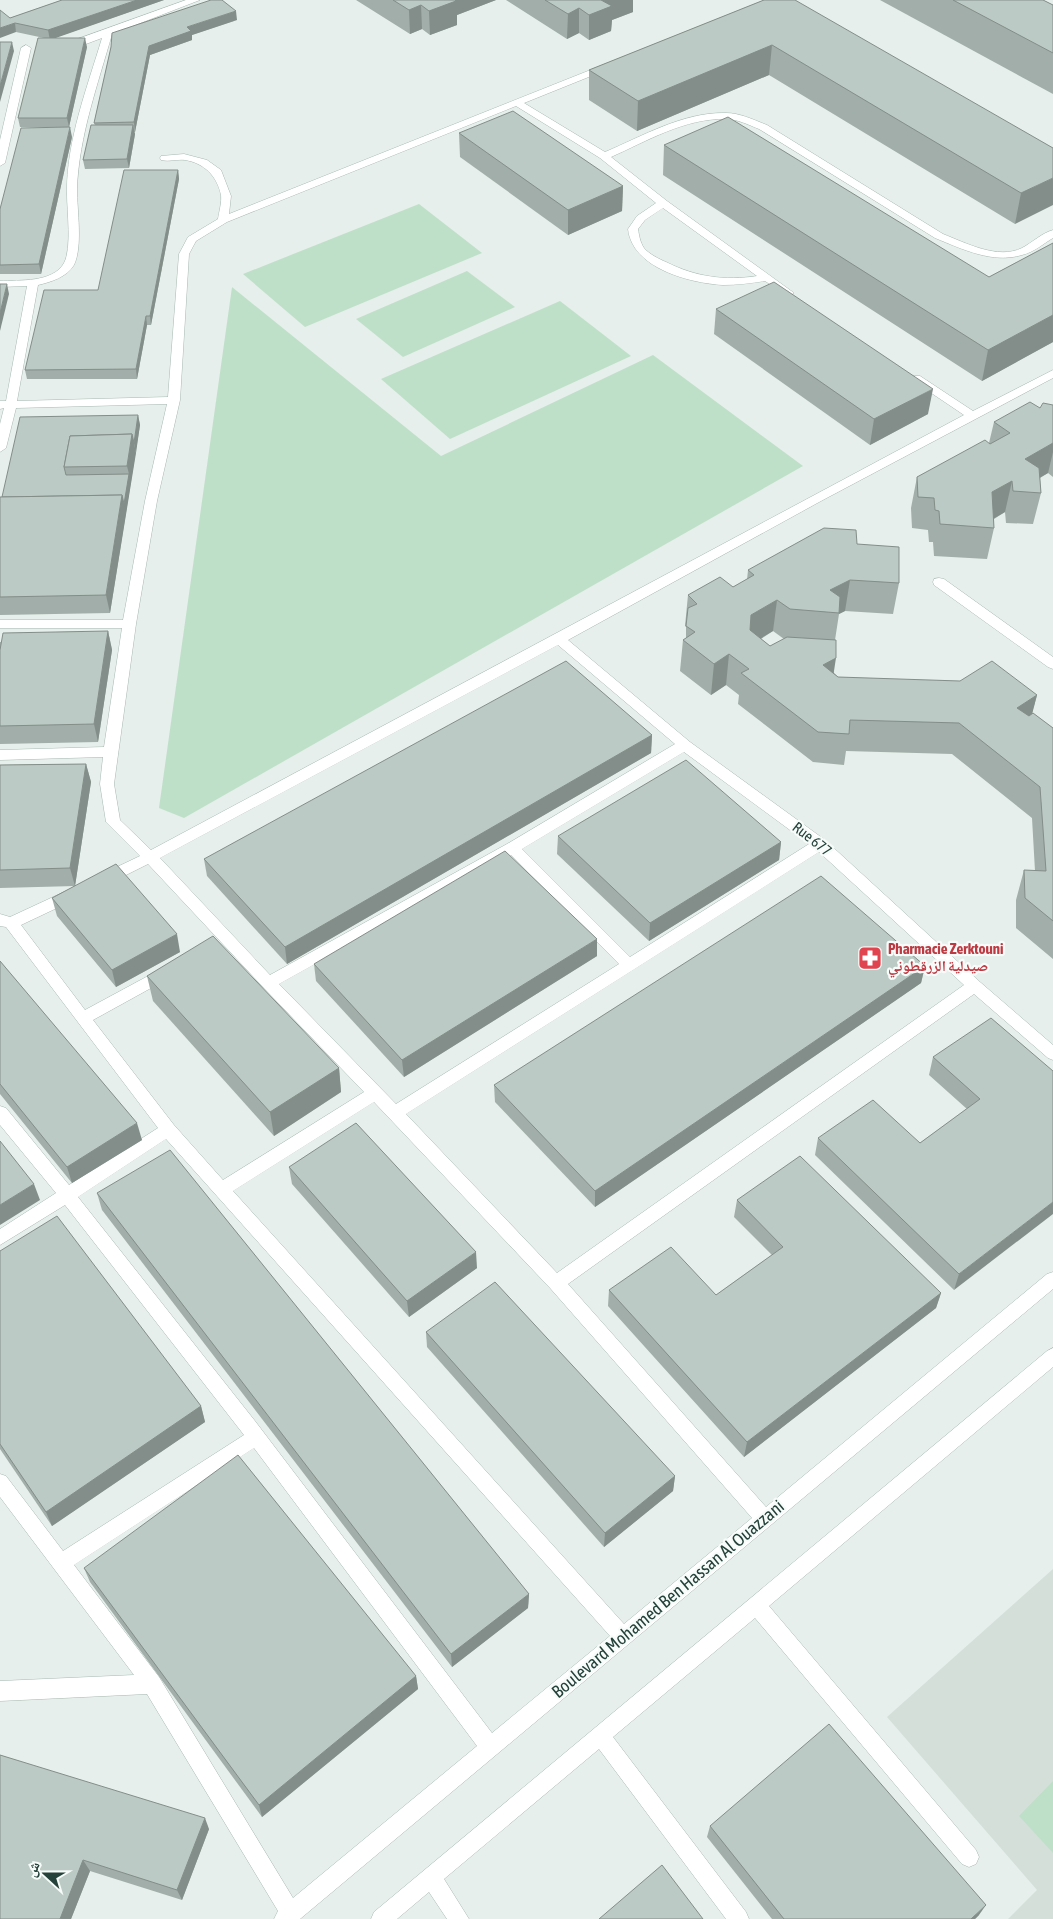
<svg xmlns="http://www.w3.org/2000/svg" width="1053" height="1919" viewBox="0 0 1053 1919" font-family="'Asap Condensed','Noto Naskh Arabic',sans-serif">
<style>
.built{fill:#d4dfda}
.green{fill:#bfe0c8}
.lines{fill:none;stroke-linecap:round;stroke-linejoin:round}
.minor-casing{stroke:#a8b8b2;stroke-width:1}
.minor{fill:#fff;fill-rule:evenodd}
.wall{fill:#a1aea9;fill-rule:evenodd}
.shaded-wall{fill:#838d89}
.building{fill:#bbcac4;stroke:#838d89}
.labels{text-anchor:middle;stroke-width:4.5;stroke-linejoin:round;paint-order:stroke}
.street-label{font-size:15px;fill:#24423a;stroke:#f7fbf9}
.health-label{font-size:15px;font-weight:bold;fill:#be3a42;stroke:#f7fbf9;text-anchor:start}
.near-street-label{font-size:18px;fill:#24423a;stroke:#f7fbf9}
</style>
<rect width="100%" height="100%" fill="#e6efeb"/>
<path class="built" d="M1053 1569V1919H1008L1037 1890 887 1717Z"/>
<g class="green">
<path d="M419 204 482 253 305 327 243 274Z"/>
<path d="M467 271 515 307 403 357 356 319Z"/>
<path d="M232 287 441 456 653 355 803 466 184 818 159 808Z"/>
<path d="M560 301 631 356 450 439 381 379Z"/>
<path d="M1053 1781V1853L1019 1816Z"/>
</g>
<g class="lines">
<g class="minor-casing">
<g id="minor">
<path d="M186 0H200L112 34C98 84 79 136 77 189 77 210 83 246 74 265 67 277 51 282 38 285L17 401 168 397 179 254 188 237 218 219C219 212 222 202 221 195 217 176 204 163 185 160 177 159 169 162 161 160L160 158 161 156 184 154 207 160 221 170 231 196 229 214 608 63 613 66 611 68 524 103 605 152C643 136 683 112 726 113 740 113 754 120 767 125L943 234C966 243 998 260 1022 248 1033 242 1042 233 1053 230V238C1043 244 1034 252 1022 255 993 264 962 249 935 238L759 129C749 125 737 119 726 119 685 118 647 141 611 157L667 201 794 293 788 296 765 281C751 283 737 285 723 285 689 283 632 268 628 229L637 216 656 203 600 158 516 106 227 222 196 241 189 254 180 400 157 501 136 624 114 784 120 820 151 850 964 415 912 380 910 378 912 376H920L973 411 1053 370V378L821 501 568 640 690 742 825 840 980 982 1053 1045V1060L1048 1058 974 994 568 1284 766 1507 1047 1274 1053 1272V1289L300 1919H274L278 1911 147 1694 0 1701V1681L134 1675 0 1497V1474L6 1476 63 1551 244 1435 65 1205 0 1245V1229L56 1193 0 1125V1106L6 1108 69 1185 158 1128 6 927 0 926V914L10 917 66 891 71 889 76 891 78 895 76 899 21 925 85 1010 161 969 166 967 171 969 174 973 171 977 93 1020 174 1125 223 1180 364 1092 263 987 148 864 108 884 103 885 98 884 96 880 98 876 140 856 106 822 100 784 103 757 0 760V750L104 747 122 628H0V620H123L145 501 167 404 16 408 6 448 0 452V424L4 408 0 409V401H6L27 286 0 287V281C19 280 53 283 64 263 72 248 67 211 67 194 66 142 87 88 102 38L86 44 66 48 61 45ZM663 208 757 276C725 281 696 277 666 262 659 259 649 254 644 248 640 242 639 235 638 229L645 220ZM558 645 675 744 507 844 270 975 160 858ZM684 752 809 844 630 957 522 849ZM819 852 964 985 557 1273 406 1114ZM511 855 619 964 396 1104 279 984ZM374 1102 550 1288 752 1518 624 1624 233 1191ZM166 1139 610 1636 492 1733 255 1421 78 1197ZM254 1448 477 1746 293 1898 159 1677 74 1565Z"/>
<path d="M26 45 31 48 5 163 0 166V140L21 48Z"/>
<path d="M939 578 944 579 1053 657V669L1048 667 934 585 933 582 934 579Z"/>
<path d="M1053 1348V1367L769 1606 976 1850 979 1857 976 1864 969 1867 962 1864 755 1618 613 1737 746 1912 749 1919H726L599 1749 444 1879 469 1919H447L429 1892 397 1919H371L374 1912 1047 1351Z"/>
</g>
</g>
<use href="#minor" class="minor"/>
</g>
<g class="wall">
<path d="M62 0H164L54 38 87 47 69 127H20L18 118 44 38 16 32 10 18Z"/>
<path d="M356 0H496L457 15V25L430 35 422 29 410 34Z"/>
<path d="M506 0H633V12L612 20 611 31 589 40 579 33 567 39Z"/>
<path d="M764 0 1053 148 1015 224 769 75 637 131 589 100V70Z"/>
<path d="M880 0H1043L1053 5V94Z"/>
<path d="M237 20 192 35V40L150 55 135 132H134L135 134 129 168 85 169 83 160 95 125 94 123 111 47Z"/>
<path d="M459 133 623 186 622 211 568 235 460 157Z"/>
<path d="M72 137 41 274H0V209Z"/>
<path d="M664 145 989 277 1053 243V342L982 381 663 175Z"/>
<path d="M178 170 179 179 151 325H147L137 379H27L25 370 98 290Z"/>
<path d="M716 309 928 414 870 445 714 334Z"/>
<path d="M1053 405V477L1048 473 1040 478 1041 493 1033 524 1006 523 1005 512 994 519V528L987 559 934 556 933 542H929L928 530 912 528 911 508 917 477 989 443 994 422Z"/>
<path d="M138 415 140 425 110 613 0 615V497H2Z"/>
<path d="M857 544 899 583 893 614 845 611 839 614 835 640 834 673 838 677 1037 695 1032 713 1053 728V959L1016 928V900L1024 870 1035 871 1032 818 952 754 846 751 844 765 813 762 738 704 739 695 726 685 711 695 680 671 683 640 686 638V627L685 626 688 595 733 587 747 580 748 570ZM773 631 784 639 770 646 761 639Z"/>
<path d="M108 631 112 650 98 742 0 744V642Z"/>
<path d="M652 735 651 753 287 964 207 876 204 859Z"/>
<path d="M86 764 91 782 75 886 180 952 116 987 57 916 52 898 75 886 0 888V765Z"/>
<path d="M558 836 781 842 779 860 649 941 557 854Z"/>
<path d="M597 956 404 1077 316 981 314 964Z"/>
<path d="M0 961 142 1140 72 1183 0 1094Z"/>
<path d="M925 966 921 983 595 1207 495 1102 494 1085Z"/>
<path d="M147 976 339 1068 341 1092 274 1136 153 1001Z"/>
<path d="M933 1057 1053 1071 954 1290 815 1155 818 1138 920 1143 967 1109 929 1075Z"/>
<path d="M289 1167 477 1268 409 1317 292 1184Z"/>
<path d="M97 1193 529 1594 528 1608 452 1667 102 1210Z"/>
<path d="M737 1200 941 1293 936 1308 744 1457 608 1306 609 1290 716 1295 772 1255 734 1217Z"/>
<path d="M0 1251 201 1406 205 1422 52 1526 0 1449Z"/>
<path d="M426 1332 675 1476 673 1491 604 1547 427 1347Z"/>
<path d="M84 1568 416 1676 418 1689 262 1817 90 1582Z"/>
<path d="M0 1755 209 1829 182 1900 90 1871 71 1919H0Z"/>
<path d="M710 1826 979 1915 975 1919H772L707 1837Z"/>
</g>
<g class="shaded-wall">
<path d="M137 0H164L50 40 48 30Z"/>
<path d="M448 0H496L457 15V25L430 35 429 11Z"/>
<path d="M600 0H633V12L612 20 611 31 589 40V15Z"/>
<path d="M421 5 422 29 410 34 409 10Z"/>
<path d="M579 8V33L567 39 568 14Z"/>
<path d="M236 11 237 20 192 35V40L150 55 135 132 134 122 149 46 187 27Z"/>
<path d="M15 23 16 32 0 38V28Z"/>
<path d="M85 38 87 47 69 127 67 118Z"/>
<path d="M12 42 14 51 0 102V86Z"/>
<path d="M772 45 769 75 637 131 638 101Z"/>
<path d="M133 125 135 134 129 168 127 159Z"/>
<path d="M70 127 72 137 41 274 39 264Z"/>
<path d="M178 170 179 179 151 325 150 316Z"/>
<path d="M1053 178V205L1015 224 1021 193Z"/>
<path d="M623 186 622 211 568 235V210Z"/>
<path d="M7 284 9 294 0 331V313Z"/>
<path d="M1053 315V342L982 381 988 350Z"/>
<path d="M146 316 147 325 137 379 136 369Z"/>
<path d="M933 389 928 414 870 445 874 419Z"/>
<path d="M138 415 140 425 136 453 134 443Z"/>
<path d="M132 434 136 453 110 613 106 595 122 495 129 474 127 466Z"/>
<path d="M1053 443V452L1048 473 1018 490 1025 459Z"/>
<path d="M1012 481 1005 512 986 523 992 492Z"/>
<path d="M850 580 845 611 839 614V613L830 590Z"/>
<path d="M777 600 773 631 748 646 751 615Z"/>
<path d="M108 631 112 650 98 742 94 724Z"/>
<path d="M729 654 726 685 711 695 714 664Z"/>
<path d="M836 658 831 689 823 665Z"/>
<path d="M1037 695 1029 726 1017 708Z"/>
<path d="M652 735 651 753 287 964 285 947Z"/>
<path d="M86 764 91 782 75 886 70 868Z"/>
<path d="M781 842 779 860 649 941 650 923Z"/>
<path d="M177 934 180 952 116 987 112 970Z"/>
<path d="M597 939V956L404 1077 402 1060Z"/>
<path d="M925 966 921 983 595 1207V1191Z"/>
<path d="M339 1068 341 1092 274 1136 270 1112Z"/>
<path d="M137 1123 142 1140 72 1183 67 1167Z"/>
<path d="M34 1184 40 1200 0 1225V1205Z"/>
<path d="M1053 1202V1214L954 1290 959 1274Z"/>
<path d="M476 1252 477 1268 409 1317 407 1301Z"/>
<path d="M941 1293 936 1308 744 1457 747 1442Z"/>
<path d="M201 1406 205 1422 52 1526 46 1512Z"/>
<path d="M675 1476 673 1491 604 1547 605 1533Z"/>
<path d="M529 1594 528 1608 452 1667 451 1654Z"/>
<path d="M416 1676 418 1689 262 1817 259 1805Z"/>
<path d="M205 1818 209 1829 182 1900 177 1890Z"/>
<path d="M83 1860 90 1871 71 1919H60Z"/>
<path d="M986 1905 979 1915 975 1919H971Z"/>
</g>
<g class="building">
<path d="M62 0H137L48 30 15 23 0 28V10L10 18Z"/>
<path d="M211 0H222L236 11 187 27 191 31 149 46 134 122 94 123 111 47 112 33Z"/>
<path d="M393 0H455L456 1 429 11 421 5 409 10Z"/>
<path d="M545 0H601L612 6 589 15 579 8 568 14Z"/>
<path d="M764 0H795L1053 148V178L1021 193 772 45 638 101 589 70Z"/>
<path d="M953 0H1043L1053 5V53Z"/>
<path d="M38 38H85L67 118H18Z"/>
<path d="M0 42H12L0 86Z"/>
<path d="M513 111 623 186 568 210 459 133Z"/>
<path d="M728 117 989 277 1053 243V315L988 350 664 145Z"/>
<path d="M91 125H133L127 159 83 160Z"/>
<path d="M70 127 39 264 0 265V209L21 128Z"/>
<path d="M124 170H178L150 316H146L136 369 25 370 44 290H98Z"/>
<path d="M774 282 933 389 874 419 716 309Z"/>
<path d="M0 284H7L0 313Z"/>
<path d="M1030 402 1040 408 1043 403 1053 405V443L1025 459 1039 468 1041 493 1013 491 1012 481 992 492 994 528 940 524 939 511 935 510 934 498 918 497 917 477 985 440 990 444 1010 433 994 422Z"/>
<path d="M138 415 134 443 132 434 70 436 64 467 66 475 129 474 124 504 122 495 2 497 20 417Z"/>
<path d="M132 434 127 466 64 467 70 436Z"/>
<path d="M122 495 106 595 0 597V497Z"/>
<path d="M824 528 856 530 857 544 899 547V583L850 580 830 590 840 597 839 613 790 609 777 600 751 615 750 630 770 646 787 637 836 640V658L823 665 838 677 960 681 992 661 1037 695 1017 708 1029 716 1033 713 1053 728V921L1025 898 1024 870 1046 871 1040 787 959 723 850 720 849 734 818 732 741 673 749 669 729 654 714 664 683 640 695 632 686 626 688 608 697 604 688 595 720 577 733 587 754 575 748 570Z"/>
<path d="M108 631 94 724 0 726V650L3 633Z"/>
<path d="M566 661 652 735 285 947 204 859Z"/>
<path d="M686 760 781 842 650 923 558 836Z"/>
<path d="M86 764 70 868 0 870V765Z"/>
<path d="M505 851 597 939 402 1060 314 964Z"/>
<path d="M116 864 177 934 112 970 52 898Z"/>
<path d="M821 876 925 966 595 1191 494 1085Z"/>
<path d="M213 936 339 1068 270 1112 147 976Z"/>
<path d="M0 961 137 1123 67 1167 0 1084Z"/>
<path d="M991 1018 1053 1071V1202L959 1274 818 1138 873 1100 920 1143 980 1099 933 1057Z"/>
<path d="M356 1123 476 1252 407 1301 289 1167Z"/>
<path d="M0 1141 34 1184 0 1205Z"/>
<path d="M170 1150 529 1594 451 1654 97 1193Z"/>
<path d="M800 1156 941 1293 747 1442 609 1290 671 1247 716 1295 783 1247 737 1200Z"/>
<path d="M57 1216 201 1406 46 1512 0 1444V1251Z"/>
<path d="M495 1282 675 1476 605 1533 426 1332Z"/>
<path d="M238 1455 416 1676 259 1805 84 1568Z"/>
<path d="M829 1724 986 1905 971 1919H784L710 1826Z"/>
<path d="M0 1755 205 1818 177 1890 83 1860 60 1919H0Z"/>
<path d="M662 1865 703 1919H599Z"/>
</g>
<defs>
<g id="pharmacy-square" transform="scale(1.25)"><rect x="-9" y="-9" width="18" height="18" rx="4" fill="#e0444e" stroke="#f7fbf9"/><path d="M-2-6h4v4h4v4h-4v4h-4v-4h-4v-4h4Z" fill="#fff"/></g>
</defs>
<g fill-rule="evenodd">
<use href="#pharmacy-square" x="870" y="958"/>
</g>
<g class="labels">
<g class="street-label">
<text transform="translate(812 839) rotate(38)" y="5">Rue 677</text>
</g>
<g class="health-label">
<text x="888" y="954">Pharmacie Zerktouni<tspan x="888" dy="17">صيدلية الزرقطوني</tspan></text>
</g>
<g class="near-street-label">
<text transform="translate(668 1599) rotate(-40)" y="6">Boulevard Mohamed Ben Hassan Al Ouazzani</text>
</g>
</g>
<g transform="translate(45 1874) rotate(291)" stroke="#f7fbf9" stroke-width="4" paint-order="stroke">
<path d="M0-4L9 19L0 12L-9 19Z" fill="#24423a"/>
<text y="-8" font-size="14" font-weight="bold" text-anchor="middle" fill="#24423a">ش</text>
</g>
</svg>
